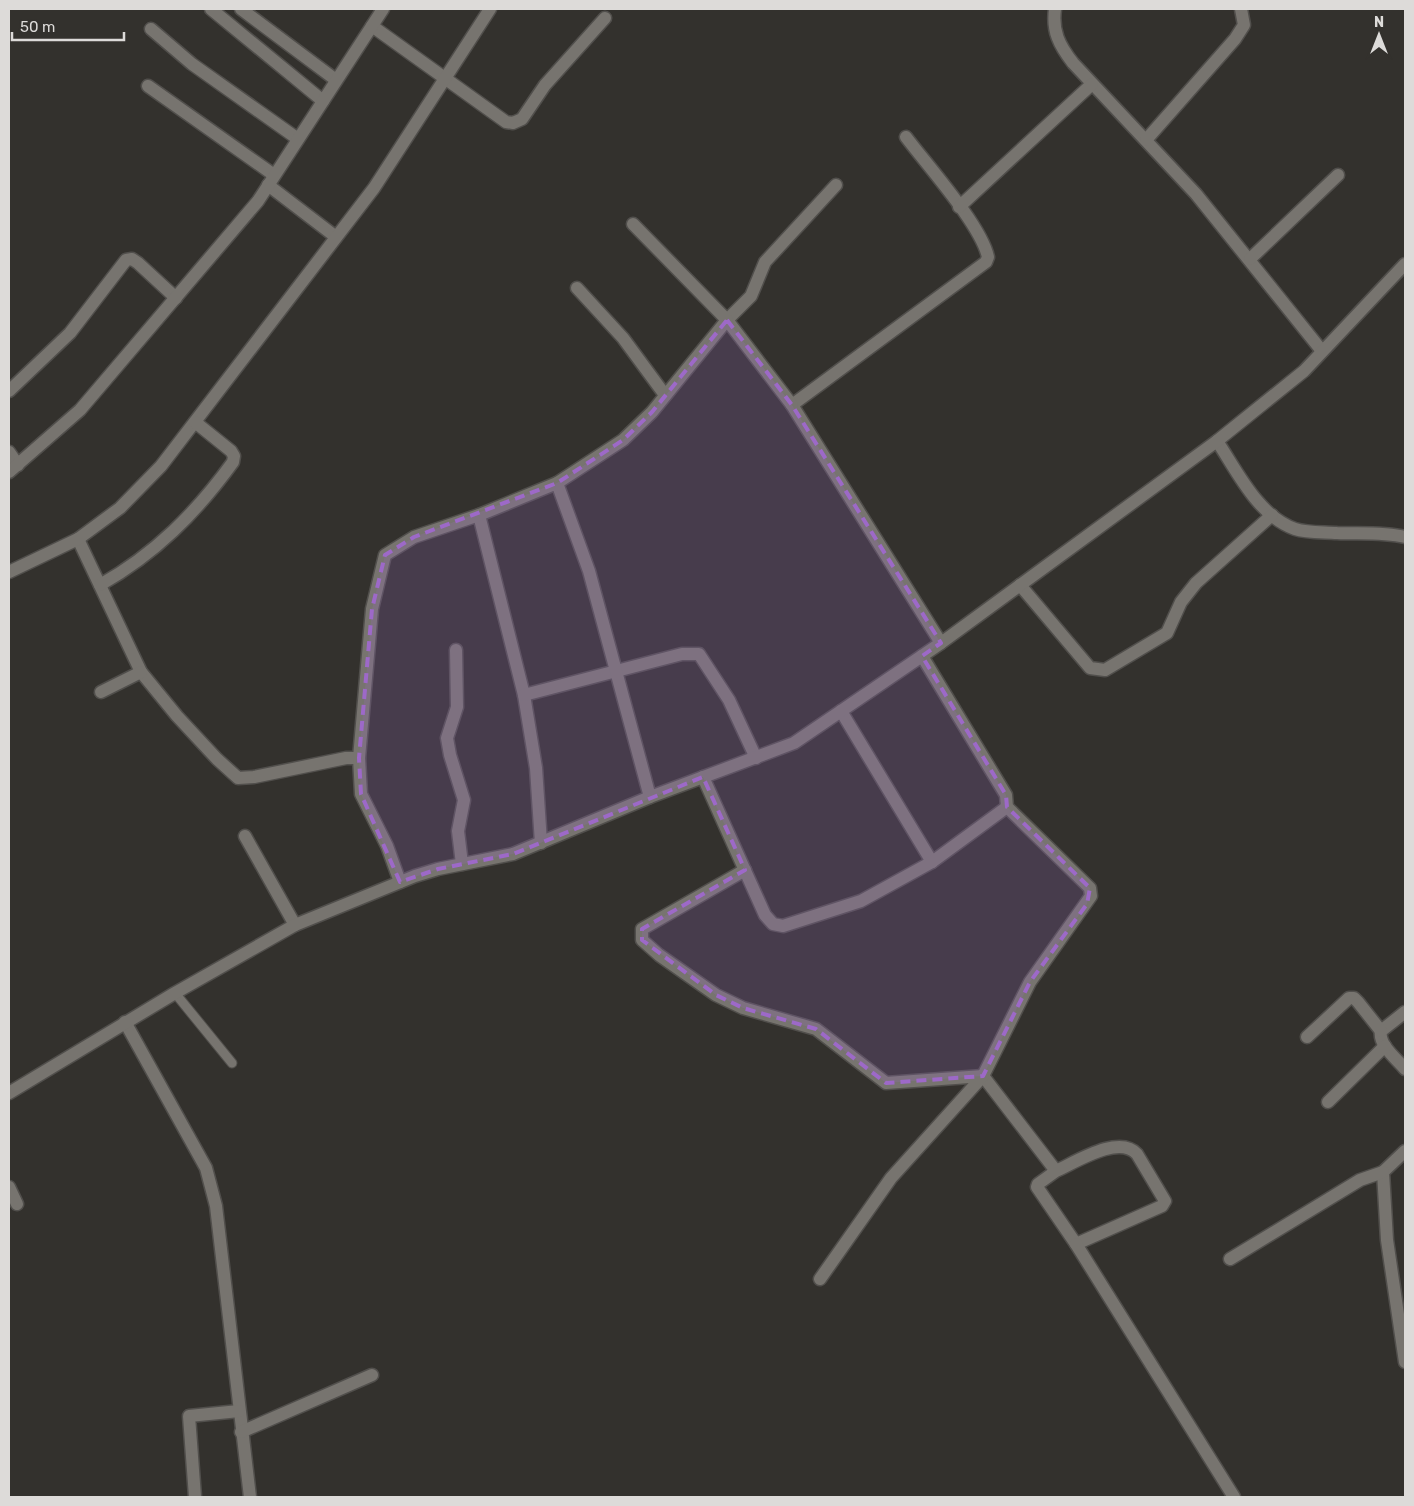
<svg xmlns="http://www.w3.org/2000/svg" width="1414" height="1506" viewBox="0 0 1414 1506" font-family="Rubik,sans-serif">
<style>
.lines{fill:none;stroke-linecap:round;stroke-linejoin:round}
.lane-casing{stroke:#514f4c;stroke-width:11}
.street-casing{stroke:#514f4c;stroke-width:15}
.lane{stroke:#77746f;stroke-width:9}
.street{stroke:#77746f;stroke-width:12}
.marked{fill:#9d69c8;fill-opacity:0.2;stroke:#9d69c8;stroke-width:4;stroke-dasharray:10 6;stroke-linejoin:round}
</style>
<rect width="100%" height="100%" fill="#33312d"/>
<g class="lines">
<g class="lane-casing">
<path id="lane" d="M175 993 232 1063"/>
</g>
<g class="street-casing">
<g id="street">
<path d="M211 9 323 101"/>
<path d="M241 9 336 80"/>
<path d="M1055 9C1052 31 1059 45 1073 63L1196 194 1322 351"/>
<path d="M372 26 506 122 513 123 522 119 545 85 605 18"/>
<path d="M151 29 192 64 298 139"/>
<path d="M148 86 274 175"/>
<path d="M906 137C927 165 981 225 988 257L986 262 792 405 941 643"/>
<path d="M1146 140 1235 39 1244 25 1241 9"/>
<path d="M268 185 336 237"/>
<path d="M959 207 1092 84"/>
<path d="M1250 259 1338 175"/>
<path d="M577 288 623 338 665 395"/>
<path d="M9 391 70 333 126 260 132 259 138 263 176 298"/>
<path d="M792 405 727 320 751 296 765 262 836 185"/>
<path d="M1217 441C1237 471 1258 516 1295 529 1307 533 1323 532 1337 533 1359 534 1383 532 1405 537"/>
<path d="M9 452 18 465"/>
<path d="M9 472 80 410 258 201 383 9"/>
<path d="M557 483 623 440 652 412 727 320 633 224"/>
<path d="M479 515 524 695 536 768 541 843"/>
<path d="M78 539 141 672 177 716 217 759 238 778 254 777 346 758H359"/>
<path d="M9 572 78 539 120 508 161 466 374 188 490 9"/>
<path d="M100 585C155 554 196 513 233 462L234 456 231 451 195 422"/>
<path d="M1020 585 1090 668 1105 670 1167 633 1181 602 1196 583 1272 515"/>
<path d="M456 650 457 707 447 738 450 755 464 800 458 831 462 864"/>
<path d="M922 656 1006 795 1007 807 1090 888 1091 896 1030 982 983 1076 1056 1171C1076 1162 1119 1134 1137 1154L1165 1201 1162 1206 1076 1244 1037 1187 1038 1184 1056 1171"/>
<path d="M101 692 141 672"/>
<path d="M524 695 682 654H699L729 700 756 758"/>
<path d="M841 711 932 862"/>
<path d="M703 777 765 915 773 924 783 926 861 901 932 862 1007 807"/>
<path d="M245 836 295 925"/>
<path d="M745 870 642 929V940L659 955 716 995 743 1008 816 1029 886 1083 983 1076"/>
<path d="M400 882 387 846 361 794 359 758 372 609 385 555 414 537 479 515 557 483 589 571 650 797"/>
<path d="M1405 1012 1381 1031C1378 1045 1397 1059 1405 1069"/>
<path d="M125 1022 206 1168 216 1206 250 1497"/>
<path d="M1307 1037 1349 998H1354L1358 1002 1381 1031"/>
<path d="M9 1093 175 993 295 925 415 876 438 869 513 854 650 797 794 743 941 643 1217 441 1304 371 1405 264"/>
<path d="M1328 1102 1385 1046"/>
<path d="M1405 1151 1383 1172 1387 1240 1405 1362"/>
<path d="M9 1187 17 1204"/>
<path d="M1076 1244 1234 1497"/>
<path d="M1230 1259 1360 1180 1383 1172"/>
<path d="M820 1279 891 1178 983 1076"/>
<path d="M241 1432 372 1375"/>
<path d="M195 1497 189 1416 239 1411"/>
</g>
</g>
<use href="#lane" class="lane"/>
<use href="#street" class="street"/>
</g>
<path class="marked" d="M727 320 792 405 941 643 922 656 1006 795 1007 807 1090 888 1087 904 1030 982 983 1076 886 1083 816 1029 743 1008 716 995 642 940V929L745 870 703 777 513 854 438 869 400 882 361 794 359 758 372 609 385 555 414 537 557 483 623 440 652 412Z"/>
<rect width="1414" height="1506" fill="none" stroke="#dddbd9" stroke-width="20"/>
<g transform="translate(1379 35)" stroke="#33312d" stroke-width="4" paint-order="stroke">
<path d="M0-4L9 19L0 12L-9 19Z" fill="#dddbd9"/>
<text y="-8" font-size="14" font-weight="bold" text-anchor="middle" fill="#dddbd9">N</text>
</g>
<path d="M12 32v8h112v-8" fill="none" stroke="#dddbd9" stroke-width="2.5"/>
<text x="20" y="32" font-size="15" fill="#dddbd9" stroke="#33312d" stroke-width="4" paint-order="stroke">50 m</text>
</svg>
